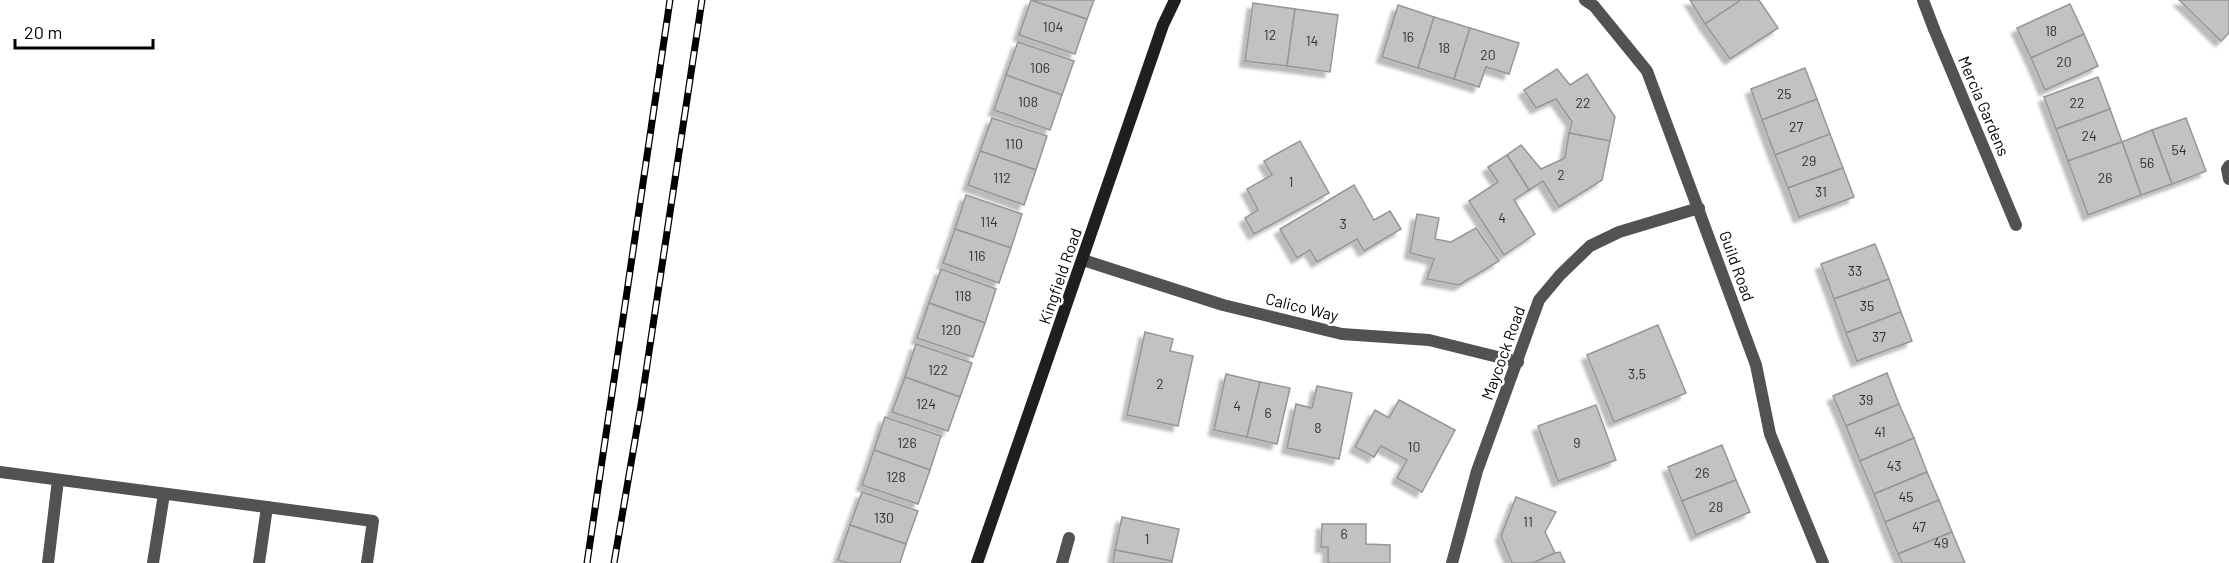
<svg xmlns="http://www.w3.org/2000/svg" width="2229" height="563" viewBox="0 0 2229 563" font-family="Barlow,sans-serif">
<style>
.building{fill:#c2c2c2;stroke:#969696;stroke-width:1.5;filter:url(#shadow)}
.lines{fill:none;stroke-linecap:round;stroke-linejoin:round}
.lane{stroke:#525252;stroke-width:12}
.street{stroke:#525252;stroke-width:12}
.secondary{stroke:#1f1f1f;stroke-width:12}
.rail-casing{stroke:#000;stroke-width:7}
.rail{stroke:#fff;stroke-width:4.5;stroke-dasharray:14;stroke-linecap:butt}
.labels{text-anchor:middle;stroke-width:5;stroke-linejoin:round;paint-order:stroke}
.number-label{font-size:14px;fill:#303030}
.street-label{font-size:16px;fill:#000;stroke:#fff}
</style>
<defs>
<filter id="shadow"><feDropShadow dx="-5.5" dy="5.5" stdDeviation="1.5" flood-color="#0004"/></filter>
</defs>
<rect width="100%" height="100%" fill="#fff"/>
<g class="building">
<path d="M1031 0 1087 19 1075 54 1019 35Z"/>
<path d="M1031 0H1094L1087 19Z"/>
<path d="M1690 0H1741L1705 24Z"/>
<path d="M1741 0H1759L1778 28 1730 59 1705 24Z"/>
<path d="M2179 0H2229V33L2221 41Z"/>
<path d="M1253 3 1295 9 1287 66 1245 61Z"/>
<path d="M2070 4 2084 34 2031 58 2017 28Z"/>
<path d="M1398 5 1434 17 1418 68 1382 57Z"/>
<path d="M1295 9 1338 15 1330 72 1287 66Z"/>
<path d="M1434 17 1470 28 1454 79 1418 68Z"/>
<path d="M1470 28 1519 43 1509 74 1486 67 1479 87 1454 79Z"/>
<path d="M2084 34 2098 66 2045 90 2031 58Z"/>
<path d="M1018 42 1074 61 1062 95 1006 75Z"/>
<path d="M1805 68 1817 99 1762 120 1751 89Z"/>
<path d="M1557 69 1570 85 1587 74 1615 117 1610 141 1569 133 1572 122 1556 99 1536 108 1524 90Z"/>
<path d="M1006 75 1062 95 1050 130 994 110Z"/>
<path d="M2098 77 2110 109 2056 129 2044 97Z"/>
<path d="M1817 99 1830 134 1775 155 1762 120Z"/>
<path d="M2110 109 2122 142 2068 161 2056 129Z"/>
<path d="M992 118 1047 136 1036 170 980 151Z"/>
<path d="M2186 118 2206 171 2172 184 2152 130Z"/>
<path d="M2152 130 2172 184 2141 195 2122 142Z"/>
<path d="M1569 133 1610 141 1602 180 1559 207 1543 181 1529 190 1507 155 1521 145 1541 169 1565 158Z"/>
<path d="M1830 134 1843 168 1788 188 1775 155Z"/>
<path d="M1300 141 1329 193 1254 234 1245 218 1258 210 1247 189 1272 175 1264 161Z"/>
<path d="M2122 142 2141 195 2088 215 2068 161Z"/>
<path d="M980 151 1036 170 1024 205 968 185Z"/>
<path d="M1507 155 1529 190 1514 200 1535 234 1504 255 1469 201 1498 182 1488 167Z"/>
<path d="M1843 168 1854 197 1799 217 1788 188Z"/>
<path d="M1354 185 1374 220 1390 211 1401 229 1364 251 1357 239 1317 262 1310 250 1297 258 1280 229Z"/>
<path d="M966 195 1022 214 1011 248 955 229Z"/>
<path d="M1417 214 1439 218 1435 239 1451 242 1476 228 1499 261 1459 285 1427 279 1434 259 1410 253Z"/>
<path d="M955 229 1011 248 999 283 943 263Z"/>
<path d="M1875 244 1889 279 1834 299 1821 264Z"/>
<path d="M941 269 996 289 985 323 929 303Z"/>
<path d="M1889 279 1901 312 1846 333 1834 299Z"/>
<path d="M929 303 985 323 973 357 917 338Z"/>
<path d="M1901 312 1912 341 1857 361 1846 333Z"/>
<path d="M1658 325 1686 393 1614 422 1587 355Z"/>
<path d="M1145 332 1173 339 1170 351 1193 356 1178 426 1127 415Z"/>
<path d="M916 344 972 363 960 397 905 377Z"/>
<path d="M1887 373 1899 404 1846 426 1833 396Z"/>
<path d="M1226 374 1260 382 1247 437 1214 430Z"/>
<path d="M905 377 960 397 948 431 892 412Z"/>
<path d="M1260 382 1290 388 1277 444 1247 437Z"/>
<path d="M1317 386 1352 393 1339 459 1287 448 1296 404 1312 408Z"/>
<path d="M1399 400 1455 430 1422 492 1397 478 1407 460 1381 446 1374 457 1355 447 1375 410 1389 418Z"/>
<path d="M1899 404 1914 438 1860 461 1846 426Z"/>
<path d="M1596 405 1616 460 1558 481 1538 426Z"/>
<path d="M885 417 941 436 930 470 874 450Z"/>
<path d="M1914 438 1927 472 1874 494 1860 461Z"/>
<path d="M1722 445 1736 480 1682 501 1668 467Z"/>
<path d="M874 450 930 470 918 504 862 485Z"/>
<path d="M1927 472 1939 500 1885 522 1874 494Z"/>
<path d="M1736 480 1750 512 1696 535 1682 501Z"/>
<path d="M862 492 918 511 906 544 850 525Z"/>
<path d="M1516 497 1556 512 1545 532 1555 553 1533 563H1512L1501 536Z"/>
<path d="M1939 500 1952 532 1898 554 1885 522Z"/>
<path d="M1122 517 1179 529 1172 561 1115 550Z"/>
<path d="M1322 524H1366V544L1390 545V563H1328V547H1321Z"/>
<path d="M850 525 906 544 900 563H848L838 560Z"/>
<path d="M1952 532 1965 563H1902L1898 554Z"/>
<path d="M1115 550 1172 561V563H1113Z"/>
<path d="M1560 552 1565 563H1533L1555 553Z"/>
</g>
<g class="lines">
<g class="lane">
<path d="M1934 29 2016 225"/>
<path d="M2229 166 2227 169 2229 179"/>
<path d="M0 472 373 521 367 563"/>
<path d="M48 563 58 480"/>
<path d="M153 563 164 494"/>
<path d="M259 563 267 507"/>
<path d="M1062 563 1069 538"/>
</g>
<g class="street">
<path d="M1585 0 1594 6 1647 71 1756 365 1770 434 1823 563"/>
<path d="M1923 0 1934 29"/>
<path d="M1083 260 1223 305 1342 334 1429 340 1518 362"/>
<path d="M1452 563 1477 471 1539 300 1560 275 1590 246 1619 232 1699 208"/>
</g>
<path class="secondary" d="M977 563 1163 25 1175 0"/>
<g class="rail-casing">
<g id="rail">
<path d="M587 563 670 0"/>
<path d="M614 563 641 405 702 0"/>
</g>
</g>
<use href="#rail" class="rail"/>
</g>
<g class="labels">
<g class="number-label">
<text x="1053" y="32">104</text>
<text x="2051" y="36">18</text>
<text x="1270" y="40">12</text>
<text x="1408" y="42">16</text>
<text x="1312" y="46">14</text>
<text x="1444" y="53">18</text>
<text x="1488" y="60">20</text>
<text x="2064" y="67">20</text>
<text x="1040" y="73">106</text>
<text x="1784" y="99">25</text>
<text x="1028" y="107">108</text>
<text x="1583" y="108">22</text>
<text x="2077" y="108">22</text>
<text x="1796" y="132">27</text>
<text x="2089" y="141">24</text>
<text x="1014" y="149">110</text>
<text x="2179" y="155">54</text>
<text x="1809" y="166">29</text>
<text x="2147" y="168">56</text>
<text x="1561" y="180">2</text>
<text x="1002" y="183">112</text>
<text x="2105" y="183">26</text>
<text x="1291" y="187">1</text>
<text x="1821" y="197">31</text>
<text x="1502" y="223">4</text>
<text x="989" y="227">114</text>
<text x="1343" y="229">3</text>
<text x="977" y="261">116</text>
<text x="1855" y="276">33</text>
<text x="963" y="301">118</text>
<text x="1867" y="311">35</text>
<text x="951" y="335">120</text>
<text x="1879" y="342">37</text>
<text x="938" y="375">122</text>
<text x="1637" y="379">3,5</text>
<text x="1160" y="389">2</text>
<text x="1866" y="405">39</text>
<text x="926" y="409">124</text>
<text x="1237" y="411">4</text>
<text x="1268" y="418">6</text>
<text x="1318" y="433">8</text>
<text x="1880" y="437">41</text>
<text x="907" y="448">126</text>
<text x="1577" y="448">9</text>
<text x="1414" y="452">10</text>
<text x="1894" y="471">43</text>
<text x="1702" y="478">26</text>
<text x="896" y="482">128</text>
<text x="1906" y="502">45</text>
<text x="1716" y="512">28</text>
<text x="884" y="523">130</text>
<text x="1528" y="527">11</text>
<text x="1919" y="532">47</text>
<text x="1344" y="539">6</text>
<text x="1147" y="544">1</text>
<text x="1941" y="548">49</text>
</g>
<g class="street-label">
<text transform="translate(1984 106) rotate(67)" y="6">Mercia Gardens</text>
<text transform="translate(1737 266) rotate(70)" y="6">Guild Road</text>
<text transform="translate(1060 276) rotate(-71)" y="6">Kingfield Road</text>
<text transform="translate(1302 307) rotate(14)" y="6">Calico Way</text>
<text transform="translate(1503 353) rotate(-70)" y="6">Maycock Road</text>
</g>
</g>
<path d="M15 39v9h138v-9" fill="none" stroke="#000000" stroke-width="3"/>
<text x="24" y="39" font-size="18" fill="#000000" stroke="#ffffff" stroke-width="4.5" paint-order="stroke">20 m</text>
</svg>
